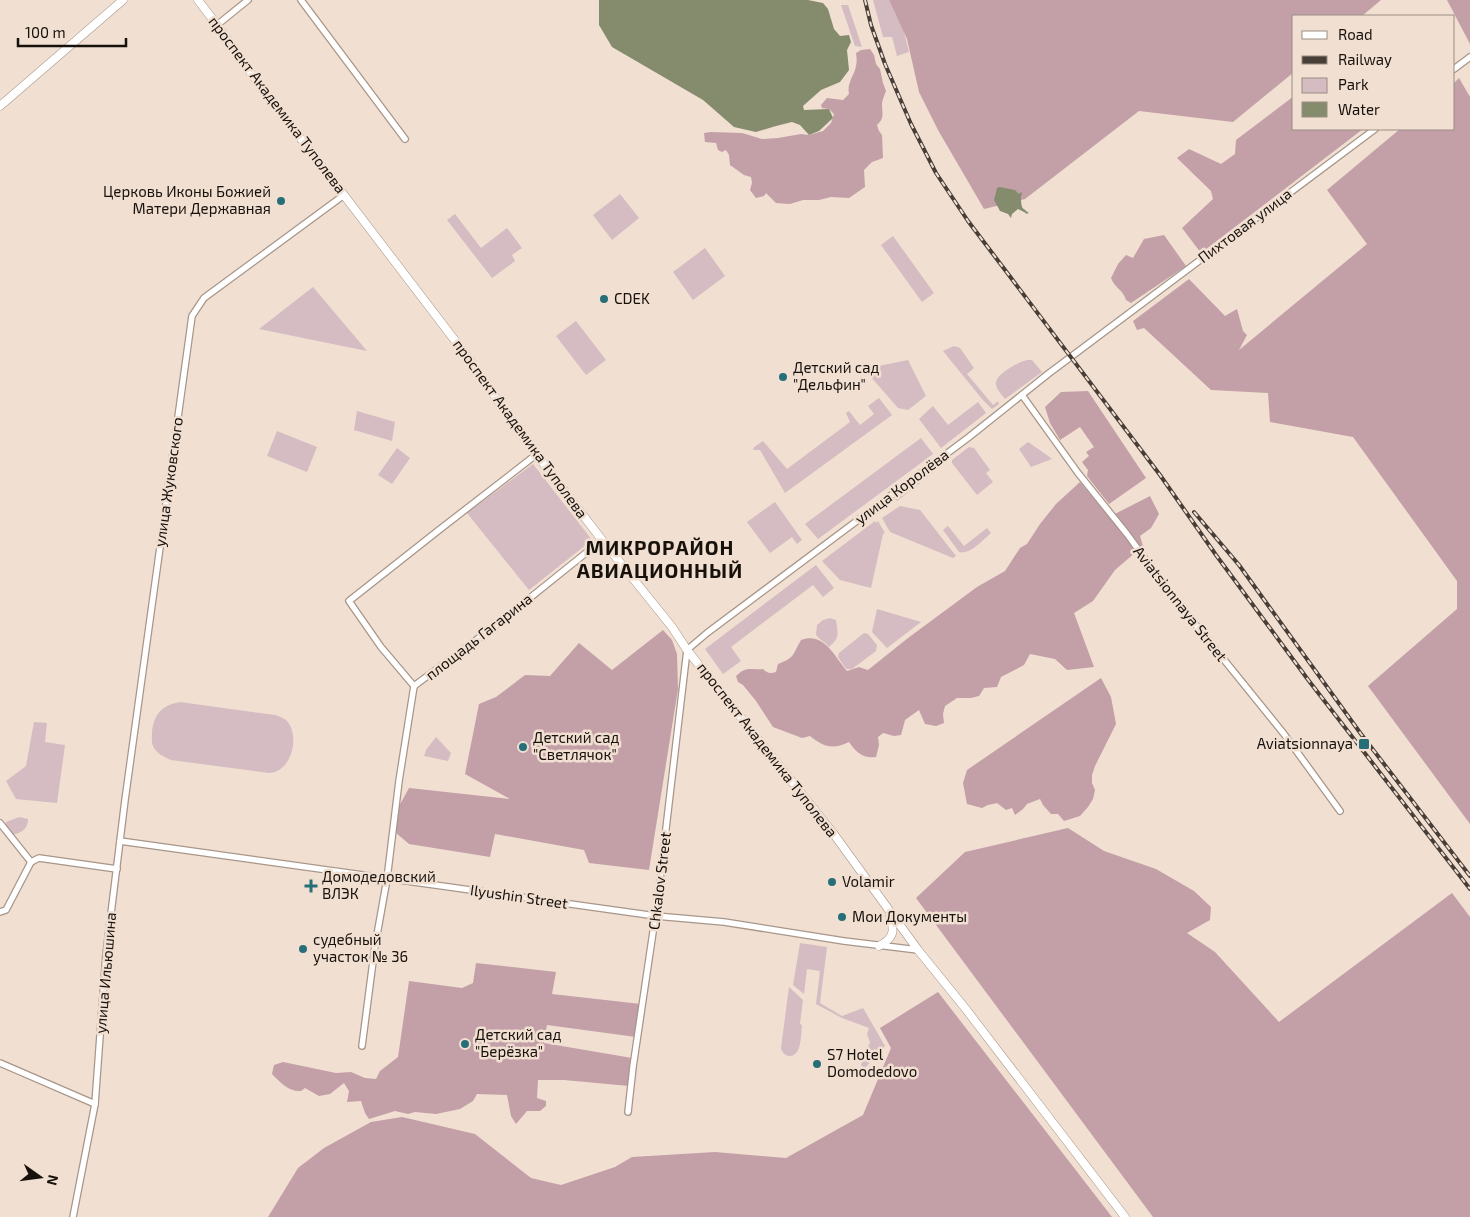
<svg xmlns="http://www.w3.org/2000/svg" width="1470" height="1217" viewBox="0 0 1470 1217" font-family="'Exo 2',sans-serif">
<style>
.green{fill:#d4bcc2}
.forest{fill:#c39fa8}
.water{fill:#858c6e}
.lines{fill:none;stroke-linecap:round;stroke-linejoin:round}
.street-casing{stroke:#a79689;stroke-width:8}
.secondary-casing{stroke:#a79689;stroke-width:9}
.street{stroke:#fff;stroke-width:5.5}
.secondary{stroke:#fff;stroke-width:8}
.rail-casing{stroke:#473e37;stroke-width:4}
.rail{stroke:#f1dfd1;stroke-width:2;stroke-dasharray:5.5;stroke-linecap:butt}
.poi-dot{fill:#266f78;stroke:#f1dfd1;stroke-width:2}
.labels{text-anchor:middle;stroke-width:5;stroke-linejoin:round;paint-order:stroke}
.street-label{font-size:15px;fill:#17110c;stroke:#f1dfd1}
.poi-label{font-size:15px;fill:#17110c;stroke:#f1dfd1;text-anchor:start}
.district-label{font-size:20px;font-weight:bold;letter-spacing:1px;fill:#17110c;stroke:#f1dfd1}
</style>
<rect width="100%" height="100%" fill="#f1dfd1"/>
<g class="green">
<path d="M873 0H889L904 32 909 52 897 56 892 37H883Z"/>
<path d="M841 5H848L862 47 855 46Z"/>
<path d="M620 194 639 218 612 240 593 215Z"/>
<path d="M455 214 481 248 507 228 522 248 512 255 515 261 492 278 447 220Z"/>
<path d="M893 236 934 293 922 302 881 245Z"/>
<path d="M705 248 725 276 693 300 673 272Z"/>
<path d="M313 287 367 351 259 329Z"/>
<path d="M576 321 606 360 586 375 556 336Z"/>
<path d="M954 346 960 348 974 368 967 374 993 405 998 401 999 404 992 409 982 399 943 351Z"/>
<path d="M908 360 926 396 908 410 898 408 864 369Z"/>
<path d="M1027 360H1032L1042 372 1005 399C1002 395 997 390 996 385 994 374 1019 362 1027 360Z"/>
<path d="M879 398 892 415 785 493 760 450H754L753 448 763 441 787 469 850 422 846 413 849 411 860 425 874 414 868 406Z"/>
<path d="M978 402 986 413 941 448 919 419 933 406 948 425Z"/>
<path d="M357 411 395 422 392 441 354 430Z"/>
<path d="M277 431 317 447 307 472 267 456Z"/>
<path d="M921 438 933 454 818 539 805 524Z"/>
<path d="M1028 442C1036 448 1045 453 1052 459L1031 467 1019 449Z"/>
<path d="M969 447 974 448 990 470 986 473 993 482 977 495 952 463V460Z"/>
<path d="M397 448 410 458 392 484 378 475Z"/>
<path d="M940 462 944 463V464L897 501 895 499 896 496Z"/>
<path d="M533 464 592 540 529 590 467 513Z"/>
<path d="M775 502 802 540 797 544 792 537 770 553 747 522Z"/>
<path d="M900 506 920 510 956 556 953 558 890 532 882 518Z"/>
<path d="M875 521 876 523 878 521 885 533 883 534 871 588 840 580 822 561Z"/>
<path d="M948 526 964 546 987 528 991 533C983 540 970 555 959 552L943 530Z"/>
<path d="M816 565 834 588 823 597 813 585 731 647 741 661 723 674 705 649Z"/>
<path d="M877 609 921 622 887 648 872 632Z"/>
<path d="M830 618 836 620C838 634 840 638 829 647 825 642 820 640 816 635L817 625 823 620Z"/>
<path d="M864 633 868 634 877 645 876 651 852 669H846L838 657 839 653Z"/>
<path d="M180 702 275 715C279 716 283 718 286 720 301 735 292 772 269 773L171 760C164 757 158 754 154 748 151 743 152 738 152 732 154 714 162 705 180 702Z"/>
<path d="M34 722 47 723 45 742 65 745 57 803 16 799 6 781 26 766Z"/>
<path d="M436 737 451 753 448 761 424 756 426 750Z"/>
<path d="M19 817 28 819C28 829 22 832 13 835L6 826V822Z"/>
<path d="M800 943 827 947 820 1003 842 1016 863 1008 885 1046 864 1069 861 1065 870 1042 867 1034 869 1028 842 1018 816 1004 820 971 807 969 804 994 793 985Z"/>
<path d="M789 987 803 1000 800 1024 802 1025C801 1033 802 1057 789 1056 784 1055 782 1052 781 1048Z"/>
</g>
<g class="forest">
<path d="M889 0H1381L1362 16H1294V72L1233 122 1139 111 1025 199 984 209 938 130 919 92 907 39Z"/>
<path d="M1447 0H1470V44Z"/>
<path d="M870 49 874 55 876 64 880 69 883 83 886 91C885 94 882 100 882 104 882 113 885 118 877 125L879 131 882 135 883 158 872 162 864 170 865 187 849 198 831 197 819 200H803L790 204 776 203 766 193 764 196 756 198 750 190 752 183 751 177 744 175 730 165 729 155 726 150 722 152 718 150 716 143 705 142 704 133 711 132 742 133 762 139 778 138 801 134 809 135 823 131 831 123 834 114 829 109 822 108 821 105 827 98 843 100 849 94C847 85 852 78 855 70 857 64 857 59 856 53L861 50Z"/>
<path d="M1459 78 1470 97V824L1368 686 1457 609V581L1353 437 1270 422 1268 393 1211 390 1144 328 1137 330 1133 321 1189 279 1225 316 1237 309 1243 331 1247 335 1239 350 1367 244 1327 190 1400 129H1454V83Z"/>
<path d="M1294 96V129H1363L1201 253 1182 228 1213 199 1211 191 1177 158 1189 149 1221 164 1235 154 1236 140Z"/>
<path d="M1164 235 1186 266 1131 303 1126 300C1122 288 1116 290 1111 278L1118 264 1126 255 1133 258 1144 239Z"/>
<path d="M1088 391 1146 478 1109 504 1087 476 1088 470 1082 462 1089 456 1086 452 1094 447 1080 427 1060 440 1050 423 1045 407 1061 392Z"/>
<path d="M1080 482 1109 517 1150 496 1159 514 1151 528 1140 536 1143 546 1115 570 1093 601 1074 613 1094 667 1067 670 1055 659 1030 654 1024 665 1001 677 997 687 984 688 979 696 971 698H957L945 706 943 714 944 723 936 726 925 724 919 710 905 720 901 735 894 736 883 733 878 737 879 745 876 757C863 759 856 752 849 742 832 750 824 747 810 736L802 738 773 727 756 701 743 685 738 682 736 676C747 666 749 670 763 669 767 673 770 674 776 672L778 664C796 657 792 655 801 640 824 631 835 657 847 671L859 667 868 670 908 638 977 587 1005 571 1020 548 1027 544 1040 524 1056 504Z"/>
<path d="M663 630 672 640 677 654 678 689 649 870 589 863 584 850 495 834 490 857 409 844 395 832 398 808 409 788 510 799 465 774 479 704 496 697 525 675 550 676 579 643 612 670Z"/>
<path d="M1101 678 1111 697 1116 724 1095 766 1092 775V783L1095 790 1093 799 1088 807 1080 816 1064 821 1058 814H1051L1043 805 1040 799 1027 804 1023 809 1015 815 1012 808 1006 810 997 803 988 805 982 808 967 804 963 783 967 770Z"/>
<path d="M1068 828 1104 851 1156 869 1194 891 1211 907 1210 920 1187 933 1215 952 1279 1022 1452 893 1470 917V1217H1153L916 898 965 852Z"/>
<path d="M476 963 556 972 552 994 641 1004 636 1037 547 1025 544 1043 632 1058 629 1086 564 1080H538L537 1098 546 1101V1106L540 1111H527L516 1124 511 1116 507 1095 477 1094 473 1101 460 1109 436 1114 415 1112 408 1114 395 1111 369 1119 365 1113 361 1101 347 1102 349 1091 344 1083 330 1094 319 1096 305 1088 301 1091C289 1092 281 1083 272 1074L274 1065 283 1062 336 1073 351 1072 365 1078 376 1079 380 1071 398 1057 409 981 462 988 473 983Z"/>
<path d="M938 992 1112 1217H268L298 1168 324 1148 371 1122 402 1117 475 1134 531 1178 561 1185 615 1167 632 1157 715 1152 786 1158 863 1115 891 1048 880 1028Z"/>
</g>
<g class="water">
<path d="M599 0H808L823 3 828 9 834 29 840 36 849 35 851 42 847 50 849 70 840 82 821 90 803 106 804 110 829 109 833 118 819 131 809 135 800 125 792 122 776 126 756 132 734 127 703 100 612 47 599 25Z"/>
<path d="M1000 187 1015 190 1019 194 1021 192 1022 194C1020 199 1021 195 1021 200 1022 210 1022 207 1029 213L1025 214 1026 213 1018 209 1012 214 1011 218 1008 214 1000 211 994 200 997 188Z"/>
</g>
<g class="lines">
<g class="street-casing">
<g id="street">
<path d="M301 0 405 139"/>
<path d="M217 25 248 0"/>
<path d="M1454 69 1470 57"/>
<path d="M1022 395 1078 473 1127 534 1170 593 1284 734 1340 811"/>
<path d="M414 686 381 647 349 601 439 530 537 454"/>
<path d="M414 686 495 626 602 540"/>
<path d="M0 823 31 862"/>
<path d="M120 841 656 916 724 922 844 941 918 950"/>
<path d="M0 912 6 910 31 862 39 858 117 869"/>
<path d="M362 1046 375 946 387 879 399 781 414 686"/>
<path d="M0 1063 95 1104"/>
<path d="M628 1112 633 1067 657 905 687 650 707 633 969 437 1048 374 1375 129"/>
<path d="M73 1217 95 1104 106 954 125 800 192 316 204 298 344 195"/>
</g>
</g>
<g class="secondary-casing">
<g id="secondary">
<path d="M198 0 217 25 250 72 466 355 527 442 602 540 672 627 687 650 833 833 918 950 965 1008 1125 1217"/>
<path d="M0 106 123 0"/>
<path d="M879 946C894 938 895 931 890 916"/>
</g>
</g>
<use href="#street" class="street"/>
<use href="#secondary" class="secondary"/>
<g class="rail-casing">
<g id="rail">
<path d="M865 0 871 25 885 64 911 124 936 173 968 221 1160 475 1216 555 1309 681 1470 889"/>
<path d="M1194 512 1239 565 1361 734 1470 876"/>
</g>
</g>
<use href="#rail" class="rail"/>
</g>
<g class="poi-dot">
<circle cx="281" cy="201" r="5"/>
<circle cx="604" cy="299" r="5"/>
<circle cx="783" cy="377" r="5"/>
<rect x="1358" y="738" width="12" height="12" rx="2.5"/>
<circle cx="523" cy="747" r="5"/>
<circle cx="832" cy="882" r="5"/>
<path d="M308.5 878.5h5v5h5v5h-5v5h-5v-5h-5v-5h5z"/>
<circle cx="842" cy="917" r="5"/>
<circle cx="303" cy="949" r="5"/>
<circle cx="465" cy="1044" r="5"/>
<circle cx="817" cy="1064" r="5"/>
</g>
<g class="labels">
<g class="street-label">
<text transform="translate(277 105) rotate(53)" y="5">проспект Академика Туполева</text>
<text transform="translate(1245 226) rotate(-37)" y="5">Пихтовая улица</text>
<text transform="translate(520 429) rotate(54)" y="5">проспект Академика Туполева</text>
<text transform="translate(169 482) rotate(-82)" y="5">улица Жуковского</text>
<text transform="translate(902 487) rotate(-37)" y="5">улица Королёва</text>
<text transform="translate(1180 604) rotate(52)" y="5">Aviatsionnaya Street</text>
<text transform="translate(479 637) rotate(-38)" y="5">площадь Гагарина</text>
<text transform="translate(767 750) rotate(52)" y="5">проспект Академика Туполева</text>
<text transform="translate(660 881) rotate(-83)" y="5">Chkalov Street</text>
<text transform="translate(519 897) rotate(8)" y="5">Ilyushin Street</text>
<text transform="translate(106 973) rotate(-85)" y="5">улица Ильюшина</text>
</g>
<g class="poi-label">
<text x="271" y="197" text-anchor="end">Церковь Иконы Божией<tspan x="271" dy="17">Матери Державная</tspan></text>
<text x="614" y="304">CDEK</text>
<text x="793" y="373">Детский сад<tspan x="793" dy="17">"Дельфин"</tspan></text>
<text x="533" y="743">Детский сад<tspan x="533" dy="17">"Светлячок"</tspan></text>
<text x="1353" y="749" text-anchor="end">Aviatsionnaya</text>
<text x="322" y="882">Домодедовский<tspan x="322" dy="17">ВЛЭК</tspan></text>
<text x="842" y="887">Volamir</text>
<text x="852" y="922">Мои Документы</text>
<text x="313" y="945">судебный<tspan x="313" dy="17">участок № 36</tspan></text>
<text x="475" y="1040">Детский сад<tspan x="475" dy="17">"Берёзка"</tspan></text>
<text x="827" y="1060">S7 Hotel<tspan x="827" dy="17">Domodedovo</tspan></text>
</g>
<g class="district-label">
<text x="660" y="555">МИКРОРАЙОН<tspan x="660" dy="23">АВИАЦИОННЫЙ</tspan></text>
</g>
</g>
<rect x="1292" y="15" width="162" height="115" fill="#f1dfd1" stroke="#9a8d82"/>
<rect x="1302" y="31" width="25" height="8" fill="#ffffff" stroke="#9a8d82"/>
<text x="1338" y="40" font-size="15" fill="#17110c">Road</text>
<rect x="1302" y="56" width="25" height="8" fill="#473e37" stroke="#9a8d82"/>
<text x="1338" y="65" font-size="15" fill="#17110c">Railway</text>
<rect x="1302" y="78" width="25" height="15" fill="#d4bcc2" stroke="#9a8d82"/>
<text x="1338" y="90" font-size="15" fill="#17110c">Park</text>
<rect x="1302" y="102" width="25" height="15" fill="#858c6e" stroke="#9a8d82"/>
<text x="1338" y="115" font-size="15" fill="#17110c">Water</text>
<g transform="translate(40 1177) rotate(104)" stroke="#f1dfd1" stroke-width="4" paint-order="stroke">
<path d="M0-4L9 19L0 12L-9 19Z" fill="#17110c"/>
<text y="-8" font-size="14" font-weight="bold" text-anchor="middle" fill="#17110c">N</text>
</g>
<path d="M18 38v8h108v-8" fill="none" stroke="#17110c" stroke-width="2.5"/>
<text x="25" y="38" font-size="15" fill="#17110c" stroke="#f1dfd1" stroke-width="4" paint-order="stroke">100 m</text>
</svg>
